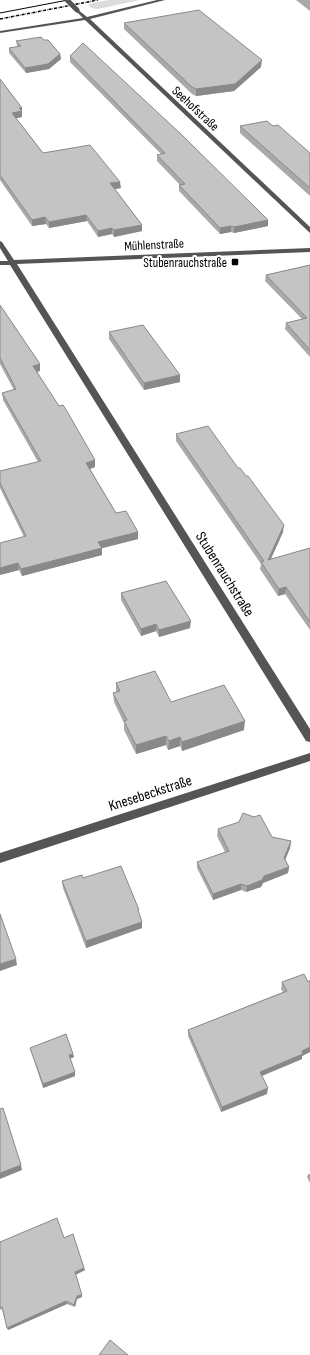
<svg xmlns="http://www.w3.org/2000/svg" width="310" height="1355" viewBox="0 0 310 1355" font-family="'Sofia Sans Condensed',sans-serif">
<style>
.green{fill:#dcdcdc}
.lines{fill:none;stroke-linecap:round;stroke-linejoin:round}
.minor{fill:#555;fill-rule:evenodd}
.tram{stroke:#000;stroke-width:1}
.rail{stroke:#000;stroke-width:1.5;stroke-dasharray:3 1 0.5 1;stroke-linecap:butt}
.minor-bridge{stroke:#555;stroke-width:5}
.wall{fill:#a9a9a9}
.shaded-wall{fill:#898989}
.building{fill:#c4c4c4;stroke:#898989}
.poi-dot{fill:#000;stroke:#fff;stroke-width:1.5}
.labels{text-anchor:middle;stroke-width:4;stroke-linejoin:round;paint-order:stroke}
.far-street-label{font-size:13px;fill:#000;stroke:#fff}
.far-poi-label{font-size:13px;fill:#000;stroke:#fff;text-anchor:end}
.street-label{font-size:15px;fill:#000;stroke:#fff}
</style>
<rect width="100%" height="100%" fill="#fff"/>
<path class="green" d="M109 0H140L98 9 91 8 88 4Z"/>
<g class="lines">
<g class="minor">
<path d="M157 0H165L90 19 310 227V233L85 20 0 33V31L83 18 75 10 77 9 87 17Z"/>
<path d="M0 241 2 242 14 260 310 248V252L17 264 310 729V742L306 741 10 265H0V261H8L0 248Z"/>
<path d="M310 753V761L0 863V853Z"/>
</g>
<path class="tram" d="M0 13 68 0"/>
<path class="rail" d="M0 19 98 0"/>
<path class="minor-bridge" d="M67 0 77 10"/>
</g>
<g class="wall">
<path d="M296 0H310V11Z"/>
<path d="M124 23 261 67 234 91 196 96 192 94 124 29Z"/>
<path d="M44 40 60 54 61 59 49 69 26 73 9 53V48L18 47 17 46 16 41Z"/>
<path d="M70 56 268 226 234 233 231 232 220 234 179 191V185H180L157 161V155L161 154 70 62Z"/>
<path d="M0 79 22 108V117L16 118 43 153 121 188 115 189 142 225V231L114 237 112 234 98 237 87 221 49 228 46 224 32 226 0 180Z"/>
<path d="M240 126H273L310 153V196L240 133Z"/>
<path d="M310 265V357L285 329 286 323 302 319 265 281 266 275Z"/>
<path d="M0 305 40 364V371L37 372 95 467 90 469 116 513 138 532V539L102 548V555L22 576 19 570 0 575 24 537 0 488V471L38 462 3 400 2 393 14 390 0 364Z"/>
<path d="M109 332 180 375V382L144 390 109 339Z"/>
<path d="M176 434 283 532 271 559 310 548V630L285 594 278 596 260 569 261 564 176 441Z"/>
<path d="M121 593 190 628 159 637 156 631 141 636 121 600Z"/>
<path d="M116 683 171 702 244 730 182 751 180 746 168 750 166 745 136 754 124 730V723L114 702 113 693 116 692Z"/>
<path d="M218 829 272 837 291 841 290 848 285 860 289 867 288 873 263 883 261 887 246 892 241 890 213 900 197 868V862L225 852 217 836Z"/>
<path d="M83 878 139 914 142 922V928L86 948 63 888 62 881Z"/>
<path d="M310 980V1052L302 1056V1059L262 1076 267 1094 221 1112 188 1036V1030L283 992 281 989 282 982H308Z"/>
<path d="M30 1048 73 1054 74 1057 70 1059 75 1076 43 1088Z"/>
<path d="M308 1174H310V1183L307 1177Z"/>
<path d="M64 1238 84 1268 85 1270 75 1275 82 1297 77 1299 75 1307 67 1304 8 1330 2 1309 0 1310V1242Z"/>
</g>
<g class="shaded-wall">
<path d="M60 54 61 59 49 69 26 73 25 68Z"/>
<path d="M262 60 261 67 234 91 196 96V89Z"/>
<path d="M19 108H22V117L13 119 12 113Z"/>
<path d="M120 182 121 188 110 190V183Z"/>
<path d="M86 215 87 221 49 228V222Z"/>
<path d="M45 217 46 224 32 226V220Z"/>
<path d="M268 220V226L234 233V227Z"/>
<path d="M142 225V231L114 237V230Z"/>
<path d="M231 226V232L220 234V228Z"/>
<path d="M112 228V234L98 237V231Z"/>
<path d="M40 364V371L34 372 33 366Z"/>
<path d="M180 375V382L144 390V383Z"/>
<path d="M95 460V467L87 470 86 463Z"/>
<path d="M284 525 283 532 267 567 268 560Z"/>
<path d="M138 532V539L99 549 98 542Z"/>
<path d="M102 548V555L22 576 21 569Z"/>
<path d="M18 563 19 570 0 575V568Z"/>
<path d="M286 587 285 594 278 596 279 589Z"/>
<path d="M191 621 190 628 159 637V630Z"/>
<path d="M156 624V631L141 636V629Z"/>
<path d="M245 721 244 730 182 751V742Z"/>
<path d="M166 736V745L136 754V745Z"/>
<path d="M180 737V746L168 750 169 741Z"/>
<path d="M291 841 290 848 283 865 284 858Z"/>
<path d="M289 867 288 873 263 883 261 887 246 892 247 886 264 876Z"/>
<path d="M241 884V890L213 900V894Z"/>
<path d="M142 922V928L86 948V941Z"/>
<path d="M16 959 17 965 0 971V964Z"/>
<path d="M310 1047V1052L302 1056V1059L259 1077 260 1072Z"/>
<path d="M73 1054 74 1057 69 1059V1055Z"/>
<path d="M75 1072V1076L43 1088V1084Z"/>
<path d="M268 1088 267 1094 221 1112 222 1107Z"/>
<path d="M21 1165 22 1170 0 1179V1173Z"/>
<path d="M84 1268 85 1270 75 1275V1272Z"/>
<path d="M82 1295V1297L77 1299 75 1307 74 1305 77 1296Z"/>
<path d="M66 1301 67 1304 8 1330 7 1328Z"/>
</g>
<g class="building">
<path d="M199 10 262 60 235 84 196 89 192 87 124 23Z"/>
<path d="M41 37 44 40H48L60 54 48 64 25 68 9 48 21 46 16 41Z"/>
<path d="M83 43 183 136 268 220 234 227 231 226 220 228 179 185 185 184 157 155 165 153 70 56Z"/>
<path d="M0 79 22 108H19L22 111 12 113 43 153 90 145 120 182 110 183 142 225 114 230 112 228 98 231 86 215 49 222 45 217 32 220 0 175Z"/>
<path d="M267 121 273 126 278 125 310 153V188L240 126Z"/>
<path d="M310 265V350L286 323 307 318 266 275Z"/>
<path d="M0 305 40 364 33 366 59 406 63 405 68 413 95 460 86 463 116 513 126 511 138 532 98 542 102 548 21 569 18 563 0 568V543L26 536 0 483V471L41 461 2 393 16 389 0 358Z"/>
<path d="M143 325 180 375 144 383 109 332Z"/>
<path d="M208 426 238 468H240L246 476H248L284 525 268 560 310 548V622L286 587 279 589 261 562 264 561 176 434Z"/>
<path d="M166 581 191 621 159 630 156 624 141 629 121 593Z"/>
<path d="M155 671 171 702 224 685 245 721 182 742 180 737 169 741 166 736 136 745 124 721 127 720 113 693 120 691 116 683Z"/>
<path d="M243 813 254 817 260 815 272 837 291 841 284 858 289 867 264 876 262 880 247 886 241 884 213 894 197 862 229 851 218 829 239 822Z"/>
<path d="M121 866 139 910H138L142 922 86 941 62 881 82 875 83 878Z"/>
<path d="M0 914 16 959 0 964Z"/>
<path d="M304 974 308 982 310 980V1047L302 1051 303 1054 260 1072 268 1088 222 1107 188 1030 287 991 282 982Z"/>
<path d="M66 1034 73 1054 69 1055 75 1072 43 1084 30 1048Z"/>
<path d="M3 1108 21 1165 0 1173V1109Z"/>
<path d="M57 1218 64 1238 73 1234 84 1268 75 1272 82 1295 77 1296 74 1305 66 1301 7 1328 2 1307H0V1242Z"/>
<path d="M110 1340 128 1355H99Z"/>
</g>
<rect class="poi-dot" x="231" y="258" width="8" height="8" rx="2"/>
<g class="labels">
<g class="far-street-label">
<text transform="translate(196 108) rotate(43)" y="5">Seehofstraße</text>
<text transform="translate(154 244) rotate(-3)" y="5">Mühlenstraße</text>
</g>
<g class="far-poi-label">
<text x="227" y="267">Stubenrauchstraße</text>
</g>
<g class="street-label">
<text transform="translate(225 574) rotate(58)" y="5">Stubenrauchstraße</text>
<text transform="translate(150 793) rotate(-18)" y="5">Knesebeckstraße</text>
</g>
</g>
</svg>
